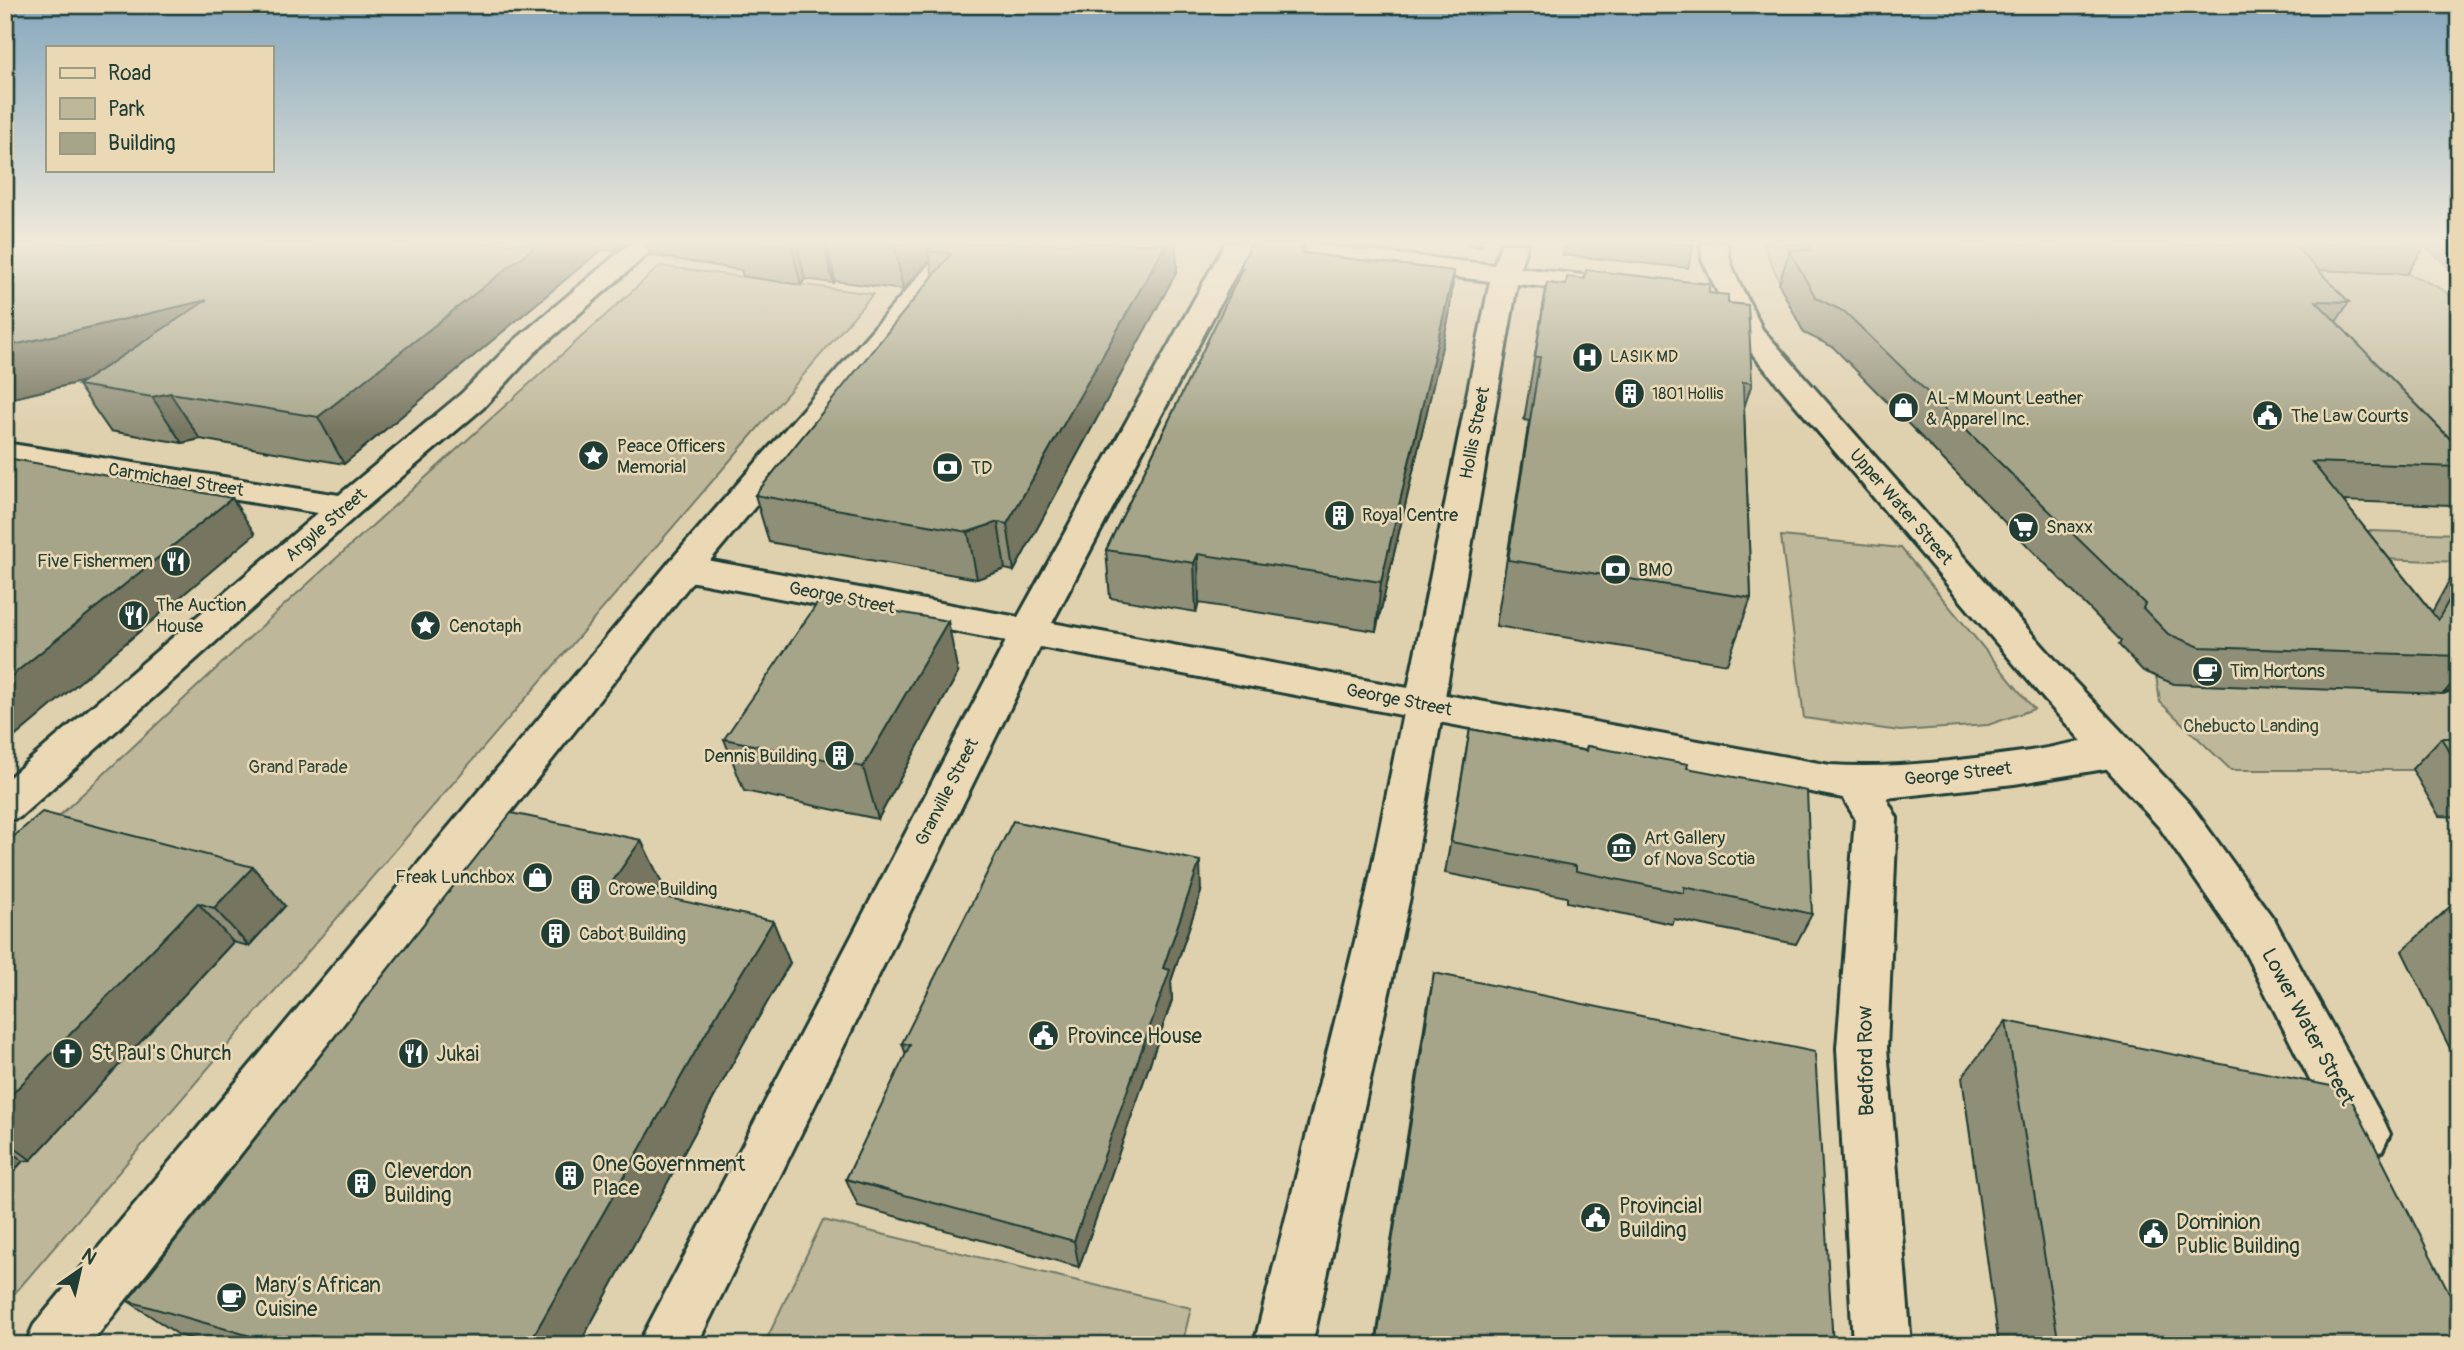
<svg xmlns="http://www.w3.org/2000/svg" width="2464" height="1350" viewBox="0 0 2464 1350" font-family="Pangolin,sans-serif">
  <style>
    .green { fill: #bfb79a; stroke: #6f7a67; stroke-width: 2 }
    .water { fill: #90937c; stroke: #63715f; stroke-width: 2 }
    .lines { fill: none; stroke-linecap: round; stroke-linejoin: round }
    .minor-casing { stroke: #1f3d34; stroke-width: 6 }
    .tertiary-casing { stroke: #1f3d34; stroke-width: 6 }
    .secondary-casing { stroke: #1f3d34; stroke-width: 6 }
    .minor { fill: #ebd9b6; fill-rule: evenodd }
    .tertiary { fill: #ebd9b6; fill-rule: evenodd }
    .secondary { fill: #ebd9b6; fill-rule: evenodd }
    .wall { fill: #8f8e77; stroke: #1f3d34; stroke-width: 2 }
    .shaded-wall { fill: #747461; stroke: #1f3d34; stroke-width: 2 }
    .building { fill: #a6a58a; stroke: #1f3d34; stroke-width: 2 }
    .labels { text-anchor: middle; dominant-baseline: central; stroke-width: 5; stroke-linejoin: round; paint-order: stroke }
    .far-poi-label { font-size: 16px; fill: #1f3d34; stroke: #ebd9b6; text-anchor: start }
    .poi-label { font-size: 18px; fill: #1f3d34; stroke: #ebd9b6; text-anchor: start }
    .street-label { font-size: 18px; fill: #1f3d34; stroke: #ebd9b6 }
    .park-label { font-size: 18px; fill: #2f493e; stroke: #ebd9b6 }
    .near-street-label { font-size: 21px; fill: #1f3d34; stroke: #ebd9b6 }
    .near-poi-label { font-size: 21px; fill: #1f3d34; stroke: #ebd9b6; text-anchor: start }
  </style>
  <rect width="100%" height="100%" fill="#dfd0ae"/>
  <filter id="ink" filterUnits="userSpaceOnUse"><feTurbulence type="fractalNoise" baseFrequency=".0143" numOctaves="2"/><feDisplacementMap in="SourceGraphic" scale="14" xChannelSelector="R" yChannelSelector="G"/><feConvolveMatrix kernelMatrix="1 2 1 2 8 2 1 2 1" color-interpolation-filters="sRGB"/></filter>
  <g filter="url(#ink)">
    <g class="green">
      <path d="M1763 244H2325L2419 278 2442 289 2459 302V502L2433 475 1781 285Z"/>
      <path d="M660 266 873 294 15 1293 5 1289V1180L23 1161 31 1159 233 942 249 946 285 906 218 889 57 818 280 609Z"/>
      <path d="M2309 529 2459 534V562L2331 557Z"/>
      <path d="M1781 536 1901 548 2034 709 1988 725 1900 731 1804 718Z"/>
      <path d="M2155 669 2459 679V770H2231L2160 702Z"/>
      <path d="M823 1220 1191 1308 1182 1345H764Z"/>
    </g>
    <path class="water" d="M2423 244H2459V277Z"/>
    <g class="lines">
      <defs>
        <g id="minor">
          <path d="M629 244H659L534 353 483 408 358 514 20 817 5 821V781L318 513 5 463V443L339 495 461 394 514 341Z"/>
          <path d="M1225 244 1251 245 1052 623 1830 765C1897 769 1964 760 2030 751 2059 747 2104 733 2131 741L2137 752 2131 763 2117 767 2014 784 1886 798 1897 818 1887 1048 1911 1345H1853L1837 1048 1855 818 1843 798 1040 647 697 1345H638L1006 641 684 580 671 576 666 568 671 560 684 556 1018 617Z"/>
        </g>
        <g id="tertiary">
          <path d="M1223 244H1310L1494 265 1501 244H1527L1520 268 1620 279 1630 281 1634 287 1630 293 1620 295 1517 284 1410 897 1312 1345H1254L1366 897 1490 281 1236 252 1227 250Z"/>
          <path d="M1701 244H1727C1729 272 1751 302 1762 329L2072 679 2190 804 2275 921 2382 1117 2390 1134 2382 1151 2364 1158 2346 1151 2243 949 2160 828 2044 699 1738 337 1702 259Z"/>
        </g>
        <path id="secondary" d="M947 244H975L697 576 90 1345H25L34 1325 671 560Z"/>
      </defs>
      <use href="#minor" class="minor-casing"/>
      <use href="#tertiary" class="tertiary-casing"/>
      <use href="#secondary" class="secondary-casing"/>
      <use href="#minor" class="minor"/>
      <use href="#tertiary" class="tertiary"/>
      <use href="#secondary" class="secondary"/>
    </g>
    <g class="wall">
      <path d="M5 244H625L617 251 602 249 344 464 200 439 182 443 110 431 78 385 85 381 5 400Z"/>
      <path d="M646 244H1176L1177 271 1014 571 1005 569 977 579 769 542 755 495 933 277 930 260 903 290 835 281 833 283 805 279 801 285 743 276 741 270 650 255Z"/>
      <path d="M1251 244H1305L1304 253 1454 271 1449 316 1376 631 1199 603 1196 612 1110 598 1106 550 1240 274V267Z"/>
      <path d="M1465 244H1484L1483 246Z"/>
      <path d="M1565 244H1694L1688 268 1563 255Z"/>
      <path d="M1786 244H2426L2407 274 2318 270 2349 302 2336 322 2459 448V494L2450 505 2343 501 2432 612 2459 563V688L2443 694 2174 684 2143 671 2119 645 2121 641 1833 347 1804 333 1779 284 1789 252Z"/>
      <path d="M1586 270 1709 293 1728 303 1752 383 1744 408 1751 598 1727 664 1496 626 1529 421 1524 420 1547 283 1566 285 1584 279Z"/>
      <path d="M958 673 878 819 744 791 724 739Z"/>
      <path d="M1470 729 1586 751 1587 746 1687 768 1812 914 1796 944 1674 919 1672 924 1567 902V897L1445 873Z"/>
      <path d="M2441 738H2459V817L2439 816 2412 769Z"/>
      <path d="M5 844 285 906 249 946 233 942 31 1160 23 1161 5 1180V861L7 859 5 857Z"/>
      <path d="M662 883 654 895 790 963 742 1046 579 1345H214L179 1335 128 1301Z"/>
      <path d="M1201 892 1171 981 1172 1000 1079 1267 858 1206 846 1179 906 1055 902 1043Z"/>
      <path d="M2456 901H2459V1067L2402 951Z"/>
      <path d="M1434 973 1833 1345H1375L1426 1015Z"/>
      <path d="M2006 1021 2459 1345H1999L1962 1077Z"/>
    </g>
    <g class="shaded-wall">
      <path d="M538 244H601L602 249 344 464 318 417Z"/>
      <path d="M615 244H625L617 251Z"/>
      <path d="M791 244H797L805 279 801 285Z"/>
      <path d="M824 244H827L835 281 833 283Z"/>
      <path d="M897 244H943L928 251 930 260 903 290 895 247Z"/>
      <path d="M1166 244H1176L1177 271 1014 571 1007 524Z"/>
      <path d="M1302 244H1305L1304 262 1301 253Z"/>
      <path d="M1454 271 1449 316 1376 631 1381 582Z"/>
      <path d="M207 300 234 345 5 400V347Z"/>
      <path d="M170 393 200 439 182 443 152 397Z"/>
      <path d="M232 498 255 534 5 745V681Z"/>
      <path d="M998 522 1005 569 977 579 968 532Z"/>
      <path d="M1198 554 1199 603 1196 612 1194 563Z"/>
      <path d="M948 621 958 673 878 819 863 767Z"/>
      <path d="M2459 676V688L2443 694Z"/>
      <path d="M641 840 662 883 633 928 610 885Z"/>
      <path d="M1200 861 1201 892 1171 981 1172 1000 1079 1267 1074 1241 1163 968Z"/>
      <path d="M253 867 285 906 249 946 214 908Z"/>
      <path d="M198 903 233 942 31 1160 5 1141V1101Z"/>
      <path d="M773 921 790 963 742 1046 579 1345H528L722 1005Z"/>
      <path d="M5 1147 23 1161 5 1180Z"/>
      <path d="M312 1336 323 1345H306Z"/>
    </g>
    <g class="building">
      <path d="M5 244H538L318 417 170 393 152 397 78 385 207 300 5 347Z"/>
      <path d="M876 244H897L895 247Z"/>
      <path d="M935 244H1166L1007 524 998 522 968 532 755 495 951 254 928 251Z"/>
      <path d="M1251 244H1302L1301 253 1454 271 1381 582 1198 554 1194 563 1106 550 1243 268 1240 267Z"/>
      <path d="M1809 244H2293L2349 302 2316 301 2459 448V467L2312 462 2438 620 2459 582V656L2200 647 2168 634 2143 608 2145 604 1845 312 1816 298 1789 250H1811Z"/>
      <path d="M1586 270 1709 284V293L1728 295V303L1748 305 1752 383 1743 382 1751 598 1508 560 1540 357H1535L1547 283 1566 285 1567 277 1585 279Z"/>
      <path d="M7 458 232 498 5 681V459Z"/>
      <path d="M821 598 948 621 863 767 724 739Z"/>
      <path d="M1470 729 1586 751 1587 746 1688 764 1687 768 1807 791 1812 914 1684 887V893L1576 871V866L1451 842Z"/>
      <path d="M2441 738H2459V766Z"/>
      <path d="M42 812 253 867 214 908 198 903 5 1101V861L13 854 5 852V844Z"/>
      <path d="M511 813 641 840 610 885 773 921 722 1005 528 1345H342L312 1336 306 1345H282L128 1301Z"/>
      <path d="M1013 821 1200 861 1163 968 1170 970 1074 1241 846 1179 910 1045 902 1043Z"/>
      <path d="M1434 973 1815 1052 1833 1345H1397L1377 1339Z"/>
      <path d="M2006 1021 2346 1089 2459 1312V1345H2059Z"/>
    </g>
  </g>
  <linearGradient id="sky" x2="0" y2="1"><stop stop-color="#85a7bd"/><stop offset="0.56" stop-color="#f1eadb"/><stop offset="1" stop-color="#f1eadb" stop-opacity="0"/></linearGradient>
  <rect width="2464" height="433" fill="url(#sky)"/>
  <defs>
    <symbol id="hospital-disc" viewBox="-11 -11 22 22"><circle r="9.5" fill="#1f3d34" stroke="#ebd9b6"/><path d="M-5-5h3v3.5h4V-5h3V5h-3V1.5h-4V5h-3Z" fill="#fff"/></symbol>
    <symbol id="building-disc" viewBox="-11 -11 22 22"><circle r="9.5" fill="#1f3d34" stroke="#ebd9b6"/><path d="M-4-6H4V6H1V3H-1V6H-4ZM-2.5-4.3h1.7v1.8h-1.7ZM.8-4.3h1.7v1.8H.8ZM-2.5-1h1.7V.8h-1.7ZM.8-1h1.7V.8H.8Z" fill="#fff"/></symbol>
    <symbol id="shop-disc" viewBox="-11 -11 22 22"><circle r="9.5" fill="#1f3d34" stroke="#ebd9b6"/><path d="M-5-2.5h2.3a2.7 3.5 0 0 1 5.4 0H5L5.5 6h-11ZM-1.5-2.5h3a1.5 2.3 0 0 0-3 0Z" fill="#fff"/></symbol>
    <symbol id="civic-disc" viewBox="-11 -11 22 22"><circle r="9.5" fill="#1f3d34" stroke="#ebd9b6"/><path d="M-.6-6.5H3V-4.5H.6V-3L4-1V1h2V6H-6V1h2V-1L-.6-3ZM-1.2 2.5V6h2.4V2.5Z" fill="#fff"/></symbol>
    <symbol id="sight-disc" viewBox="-11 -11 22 22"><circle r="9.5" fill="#1f3d34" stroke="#ebd9b6"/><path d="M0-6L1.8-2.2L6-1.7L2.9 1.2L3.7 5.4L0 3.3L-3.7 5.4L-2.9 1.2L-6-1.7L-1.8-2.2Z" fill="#fff"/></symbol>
    <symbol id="bank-disc" viewBox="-11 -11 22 22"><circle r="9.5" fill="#1f3d34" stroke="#ebd9b6"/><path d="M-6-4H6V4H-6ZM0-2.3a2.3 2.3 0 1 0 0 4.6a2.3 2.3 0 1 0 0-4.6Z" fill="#fff"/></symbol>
    <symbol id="supermarket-disc" viewBox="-11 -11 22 22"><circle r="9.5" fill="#1f3d34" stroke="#ebd9b6"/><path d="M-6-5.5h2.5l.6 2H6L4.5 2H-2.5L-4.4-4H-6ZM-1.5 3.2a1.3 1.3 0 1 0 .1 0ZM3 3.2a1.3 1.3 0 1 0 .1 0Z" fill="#fff"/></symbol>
    <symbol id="restaurant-disc" viewBox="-11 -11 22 22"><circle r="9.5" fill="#1f3d34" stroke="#ebd9b6"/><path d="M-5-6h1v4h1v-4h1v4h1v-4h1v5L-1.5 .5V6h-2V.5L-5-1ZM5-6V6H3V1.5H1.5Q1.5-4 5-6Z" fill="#fff"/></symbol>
    <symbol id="cafe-disc" viewBox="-11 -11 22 22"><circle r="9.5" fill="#1f3d34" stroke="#ebd9b6"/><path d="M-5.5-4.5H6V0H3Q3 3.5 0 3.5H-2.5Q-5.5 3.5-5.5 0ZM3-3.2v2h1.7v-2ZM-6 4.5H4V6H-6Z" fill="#fff"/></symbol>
    <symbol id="museum-disc" viewBox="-11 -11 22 22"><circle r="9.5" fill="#1f3d34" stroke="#ebd9b6"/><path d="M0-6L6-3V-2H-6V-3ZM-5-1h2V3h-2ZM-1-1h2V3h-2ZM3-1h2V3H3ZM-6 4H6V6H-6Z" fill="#fff"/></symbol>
    <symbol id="church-disc" viewBox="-11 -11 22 22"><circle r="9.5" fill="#1f3d34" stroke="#ebd9b6"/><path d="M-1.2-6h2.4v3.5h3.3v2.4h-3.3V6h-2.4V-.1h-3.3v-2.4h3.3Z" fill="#fff"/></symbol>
  </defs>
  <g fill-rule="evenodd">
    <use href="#hospital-disc" x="1570" y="340" width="35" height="35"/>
    <use href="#building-disc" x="1612" y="376" width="35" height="35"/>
    <use href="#shop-disc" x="1886" y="390" width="35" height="35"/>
    <use href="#civic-disc" x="2250" y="398" width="35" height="35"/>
    <use href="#sight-disc" x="576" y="438" width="35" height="35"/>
    <use href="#bank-disc" x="930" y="450" width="35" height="35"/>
    <use href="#building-disc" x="1322" y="498" width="35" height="35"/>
    <use href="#supermarket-disc" x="2006" y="510" width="35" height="35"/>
    <use href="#restaurant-disc" x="158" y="544" width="35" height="35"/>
    <use href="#bank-disc" x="1598" y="552" width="35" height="35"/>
    <use href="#restaurant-disc" x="116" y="598" width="35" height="35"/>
    <use href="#sight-disc" x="408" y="608" width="35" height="35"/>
    <use href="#cafe-disc" x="2190" y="654" width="35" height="35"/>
    <use href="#building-disc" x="822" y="738" width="35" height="35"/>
    <use href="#museum-disc" x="1604" y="830" width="35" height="35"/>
    <use href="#shop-disc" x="520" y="860" width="35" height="35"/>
    <use href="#building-disc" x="568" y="872" width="35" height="35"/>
    <use href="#building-disc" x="538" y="916" width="35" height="35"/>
    <use href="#civic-disc" x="1026" y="1018" width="35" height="35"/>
    <use href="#church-disc" x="50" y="1036" width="35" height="35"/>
    <use href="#restaurant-disc" x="396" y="1036" width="35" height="35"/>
    <use href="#building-disc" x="552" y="1158" width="35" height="35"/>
    <use href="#building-disc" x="344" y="1166" width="35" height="35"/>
    <use href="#civic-disc" x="1578" y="1200" width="35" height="35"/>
    <use href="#civic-disc" x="2136" y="1216" width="35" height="35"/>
    <use href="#cafe-disc" x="214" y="1280" width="35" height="35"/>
  </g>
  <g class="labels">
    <g class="far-poi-label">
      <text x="1610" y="357">LASIK MD</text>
      <text x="1652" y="394">1801 Hollis</text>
    </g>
    <g class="poi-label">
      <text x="1926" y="398">AL-M Mount Leather<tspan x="1926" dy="21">&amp; Apparel Inc.</tspan></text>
      <text x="2291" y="416">The Law Courts</text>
      <text x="617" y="446">Peace Officers<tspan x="617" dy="21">Memorial</tspan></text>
      <text x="971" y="468">TD</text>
      <text x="1362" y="515">Royal Centre</text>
      <text x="2046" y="527">Snaxx</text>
      <text x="153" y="561" text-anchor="end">Five Fishermen</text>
      <text x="1638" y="570">BMO</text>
      <text x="156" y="605">The Auction<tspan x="156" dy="21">House</tspan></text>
      <text x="449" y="626">Cenotaph</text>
      <text x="2230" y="671">Tim Hortons</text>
      <text x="817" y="756" text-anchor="end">Dennis Building</text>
      <text x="1644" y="838">Art Gallery<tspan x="1644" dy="21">of Nova Scotia</tspan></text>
      <text x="515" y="877" text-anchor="end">Freak Lunchbox</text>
      <text x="608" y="889">Crowe Building</text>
      <text x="579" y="934">Cabot Building</text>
    </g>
    <g class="street-label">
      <text transform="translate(1475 433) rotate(-79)">Hollis Street</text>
      <text transform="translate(176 480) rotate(9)">Carmichael Street</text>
      <text transform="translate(1901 507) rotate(49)">Upper Water Street</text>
      <text transform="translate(326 525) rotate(-41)">Argyle Street</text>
      <text transform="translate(842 598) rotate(11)">George Street</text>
      <text transform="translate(1399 700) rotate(11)">George Street</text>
      <text transform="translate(1958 774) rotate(-6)">George Street</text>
      <text transform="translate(947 792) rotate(-63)">Granville Street</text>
    </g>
    <g class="park-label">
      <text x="2251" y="726">Chebucto Landing</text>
      <text x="298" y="767">Grand Parade</text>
    </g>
    <g class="near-street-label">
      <text transform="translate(2308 1027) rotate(62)">Lower Water Street</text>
      <text transform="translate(1866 1061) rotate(-91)">Bedford Row</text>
    </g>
    <g class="near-poi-label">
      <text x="1067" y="1036">Province House</text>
      <text x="91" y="1053">St Paul's Church</text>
      <text x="436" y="1054">Jukai</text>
      <text x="592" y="1164">One Government<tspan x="592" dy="24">Place</tspan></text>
      <text x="384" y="1171">Cleverdon<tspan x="384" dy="24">Building</tspan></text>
      <text x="1619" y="1206">Provincial<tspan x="1619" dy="24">Building</tspan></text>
      <text x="2176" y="1222">Dominion<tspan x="2176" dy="24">Public Building</tspan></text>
      <text x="255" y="1285">Mary‘s African<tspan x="255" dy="24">Cuisine</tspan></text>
    </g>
  </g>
  <rect width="2464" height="1350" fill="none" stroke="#ebd9b6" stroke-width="28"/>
  <rect x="14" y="14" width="2436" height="1322" fill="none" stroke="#1f3d34" stroke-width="2.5" filter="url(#ink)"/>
  <rect x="46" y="46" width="228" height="126" fill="#ebd9b6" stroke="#999b82" stroke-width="2"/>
  <rect x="60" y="68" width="35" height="10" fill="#ebd9b6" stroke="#999b82" stroke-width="2"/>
  <text x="108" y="80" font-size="21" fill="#1f3d34">Road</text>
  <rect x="60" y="98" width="35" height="21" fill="#bfb79a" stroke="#999b82" stroke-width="2"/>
  <text x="108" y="116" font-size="21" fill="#1f3d34">Park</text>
  <rect x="60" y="133" width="35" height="21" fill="#a6a58a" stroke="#999b82" stroke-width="2"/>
  <text x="108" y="150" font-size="21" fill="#1f3d34">Building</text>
  <g transform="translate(80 1270) rotate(34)" stroke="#ebd9b6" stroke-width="5" paint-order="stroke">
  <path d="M0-5L12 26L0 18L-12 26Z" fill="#1f3d34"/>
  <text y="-10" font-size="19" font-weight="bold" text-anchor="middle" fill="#1f3d34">N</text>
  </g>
</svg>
